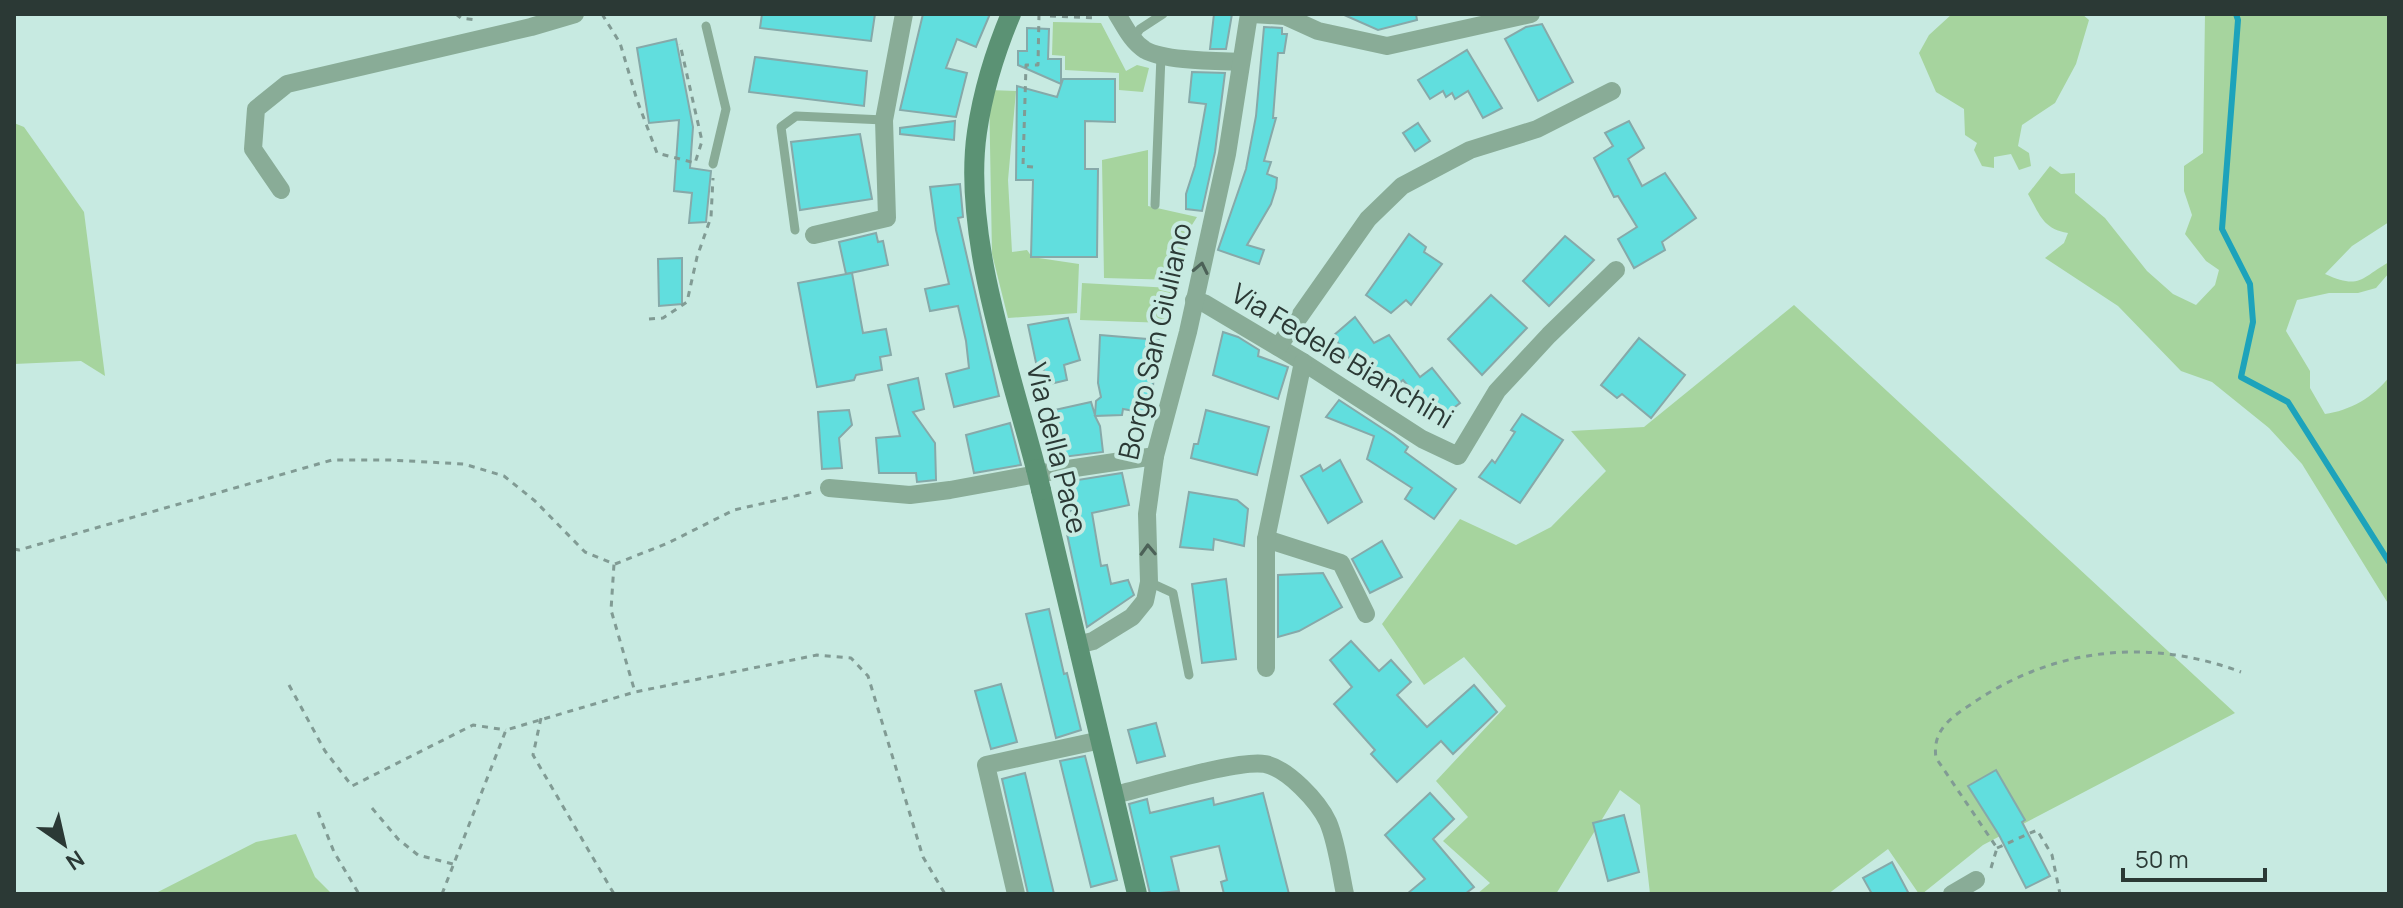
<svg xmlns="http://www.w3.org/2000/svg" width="2403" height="908" viewBox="0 0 2403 908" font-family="Manrope,sans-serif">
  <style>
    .green { fill: #a6d49e }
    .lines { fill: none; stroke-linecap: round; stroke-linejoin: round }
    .stream { stroke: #1da3bb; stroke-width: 6 }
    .building { fill: #61dede; stroke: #86a9a9; stroke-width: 2 }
    .path { stroke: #819b94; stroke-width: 3; stroke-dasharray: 6 6; stroke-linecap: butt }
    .service { stroke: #89ac97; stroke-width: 9 }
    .minor { stroke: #89ac97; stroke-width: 18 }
    .secondary { stroke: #5b9274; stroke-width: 20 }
    .secondary-bridge { stroke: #5b9274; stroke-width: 20 }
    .oneway { stroke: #4c6157 }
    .labels { text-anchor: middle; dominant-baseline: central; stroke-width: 8; stroke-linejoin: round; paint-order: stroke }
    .street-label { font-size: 28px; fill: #2b3935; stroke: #c7eae1 }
  </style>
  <rect width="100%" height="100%" fill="#c7eae1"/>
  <g class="green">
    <path d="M1952 14H2082L2089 20 2076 64 2055 103 2022 125 2018 146 2029 153 2031 166 2019 170 2011 154 1994 157V168L1982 166 1974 150 1977 143 1965 135 1964 109 1936 92 1919 53 1929 35Z"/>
    <path d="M2205 14H2389V222L2352 246 2325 274C2360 290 2361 278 2389 262V273L2376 288 2358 293H2329L2297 300 2286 331 2310 371V388L2325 414C2349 411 2374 397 2389 377V605L2302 464 2269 428 2212 382 2181 371 2118 306 2045 258 2064 243 2068 233C2043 229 2040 215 2028 194L2050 166 2061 174 2075 173V193L2105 218 2147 271 2173 294 2196 305 2215 285 2219 270 2206 261 2185 234 2192 215 2184 191V166L2203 153Z"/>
    <path d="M1053 22 1101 23 1126 71 1137 65 1149 68 1143 92 1119 90V73L1065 70V56L1052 55Z"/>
    <path d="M989 90 1016 91 1008 180 1012 252 1027 250 1032 257 1079 264 1077 313 1008 318 992 254Z"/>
    <path d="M14 123 24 127 84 212 105 376 81 361 14 364Z"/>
    <path d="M1148 150V206L1197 217 1190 228 1178 280 1104 278 1102 160Z"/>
    <path d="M1082 283 1171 288 1167 323 1080 320Z"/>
    <path d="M1794 305 2235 713 1983 845 1922 894H1919L1888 849 1828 894H1650L1640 805 1620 790 1556 894H1477L1490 883 1443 841 1468 817 1436 781 1506 706 1464 657 1424 685 1382 624 1460 519 1516 545 1551 527 1606 471 1571 431 1644 427Z"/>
    <path d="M296 834 315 877 332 894H154L256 842Z"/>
  </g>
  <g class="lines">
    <path class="stream" d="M2236 14 2238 20 2222 229 2250 284 2253 322 2241 377 2288 402 2389 562"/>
  </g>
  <g class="building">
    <path d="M762 14H875L871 41 760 28Z"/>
    <path d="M923 14H990L976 47 957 39 946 68 967 73 956 117 900 110Z"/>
    <path d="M1214 14H1232L1226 49H1210Z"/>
    <path d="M1342 14H1416L1417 20 1378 30Z"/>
    <path d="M1542 24 1573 82 1538 101 1505 39 1526 27Z"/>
    <path d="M1264 27 1282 28V34H1287L1284 53H1278L1273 118H1276L1264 161 1271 162 1267 174 1277 178 1276 188 1271 204 1247 245 1264 250 1259 264 1218 250 1246 169 1256 116Z"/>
    <path d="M1027 28 1049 29 1048 59H1061V84L1018 65V51H1027Z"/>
    <path d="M676 39 693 127 690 168 711 171 706 222 689 223 692 193 674 191 679 120 649 123 637 48Z"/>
    <path d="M1467 50 1502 108 1483 118 1468 91 1455 99 1452 93 1446 97 1443 91 1430 99 1418 80Z"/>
    <path d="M755 57 867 71 864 106 749 92Z"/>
    <path d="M1192 72 1225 73 1215 152 1202 211 1186 209V194L1195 166 1206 104 1189 102Z"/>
    <path d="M1063 79H1115V122L1085 121V169H1098L1097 257H1031L1033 180H1016L1017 86 1057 97Z"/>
    <path d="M955 121 954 140 900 134V128Z"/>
    <path d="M1629 121 1644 148 1628 159 1642 186 1665 173 1696 218 1662 242 1665 250 1634 268 1618 239 1637 227 1618 196 1614 197 1594 158 1613 146 1605 133Z"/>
    <path d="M1418 123 1430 141 1415 151 1403 133Z"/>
    <path d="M860 134 872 199 800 210 791 142Z"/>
    <path d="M960 184 963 217 958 218 999 396 954 407 946 374 969 368 966 341 958 306 930 311 925 289 949 284 936 230 930 187Z"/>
    <path d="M876 233 878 242 883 241 888 265 846 274 839 242Z"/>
    <path d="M1409 234 1426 247 1424 252 1442 264 1411 305 1406 300 1391 313 1366 295Z"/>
    <path d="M1565 236 1594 260 1549 306 1523 281Z"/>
    <path d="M682 258V304L659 306 658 259Z"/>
    <path d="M852 273 863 333 886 329 891 355 880 357 882 370 856 375 854 380 817 387 798 283Z"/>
    <path d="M1491 295 1527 328 1482 375 1448 339Z"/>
    <path d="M1355 317 1374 343 1389 335 1420 377 1432 368 1460 403 1446 414 1440 407 1432 414 1403 380 1392 389 1365 354 1353 363 1333 336Z"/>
    <path d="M1068 318 1080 360 1064 365 1067 380 1046 385 1044 370 1038 372 1028 325Z"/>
    <path d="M1223 332 1238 337 1259 350 1258 356 1288 367 1278 399 1213 375Z"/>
    <path d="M1100 335 1159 340V344L1164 345 1163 360 1155 359 1151 414 1123 409 1122 415 1095 416 1100 426 1103 452 1055 458 1050 411 1091 402 1095 415 1096 401 1101 397 1098 383Z"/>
    <path d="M1639 338 1685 375 1651 418 1622 394 1617 398 1601 385Z"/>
    <path d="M918 378 924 409 913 412 935 443 936 480 917 482 916 473H879L876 438 900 436 888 385Z"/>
    <path d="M1339 400 1394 436 1408 447 1405 452 1456 489 1434 519 1405 499 1412 488 1367 459 1374 436 1326 417Z"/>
    <path d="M849 410 852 425 839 438 842 468 822 469 818 412Z"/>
    <path d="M1206 410 1269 427 1257 475 1191 458 1194 444H1198Z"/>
    <path d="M1522 414 1563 440 1520 503 1479 477 1492 460 1495 463 1515 432 1511 430Z"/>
    <path d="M1010 423 1021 465 974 473 966 435Z"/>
    <path d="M1340 460 1362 502 1328 523 1301 476 1320 465 1323 471Z"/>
    <path d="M1122 473 1129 505 1092 513 1101 566 1107 565 1111 584 1128 580 1134 595 1087 627 1067 534 1075 532 1065 482Z"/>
    <path d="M1189 492 1237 500 1248 509 1244 546 1214 539 1213 550 1180 547Z"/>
    <path d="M1382 541 1402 577 1370 593 1352 559Z"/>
    <path d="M1323 573 1342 607 1299 631 1278 637V575Z"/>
    <path d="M1226 579 1236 659 1202 663 1192 584Z"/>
    <path d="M1049 609 1064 674 1067 673 1081 730 1056 738 1026 614Z"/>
    <path d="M1351 641 1379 671 1391 660 1411 682 1397 695 1427 727 1474 685 1497 712 1453 754 1441 741 1397 782 1371 754 1375 750 1334 704 1352 687 1330 660Z"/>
    <path d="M1001 684 1017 742 991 749 975 691Z"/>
    <path d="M1156 723 1165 756 1137 763 1128 730Z"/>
    <path d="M1085 756 1117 880 1091 887 1060 761Z"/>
    <path d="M1996 770 2025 820 2022 822 2050 876 2026 888 1999 835 1968 786Z"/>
    <path d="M1025 773 1048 869 1054 894H1028L1002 779Z"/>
    <path d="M1263 793 1289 894H1224L1221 882 1227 880 1219 846 1171 857 1179 891 1150 894 1129 804 1147 799 1150 813 1213 798 1214 805Z"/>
    <path d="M1430 793 1454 819 1433 839 1474 887 1465 894H1407L1425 879 1385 835Z"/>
    <path d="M1624 815 1639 872 1608 881 1593 823Z"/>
    <path d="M1892 862 1909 894H1872L1863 878Z"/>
  </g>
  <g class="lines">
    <g class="path">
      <path d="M456 14 461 18 476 20"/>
      <path d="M602 14 620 43 637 100 657 153 695 163 702 141 680 44"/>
      <path d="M1050 16 1096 18"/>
      <path d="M1033 167 1023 166 1026 65H1038L1039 14"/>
      <path d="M649 319 663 318 687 302 697 257 711 217 713 178"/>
      <path d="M14 549 19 550 332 460H390L464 464 504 476 535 501 585 552 614 564 611 610 635 692"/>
      <path d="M615 564 668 543 734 510 813 492"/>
      <path d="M289 685 325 751 352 786 473 725 506 730"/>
      <path d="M541 718 533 755 614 894"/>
      <path d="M372 808 398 839 418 855 453 864"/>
      <path d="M318 812 334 852 359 894"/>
      <path d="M1997 848 2037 830 2052 855 2060 894"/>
      <path d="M1991 868 1997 848 1936 758C1932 731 1950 718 1970 705 2052 648 2147 637 2241 672"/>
      <path d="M442 894 506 730 635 692 817 655 851 658 868 676 923 857 945 894"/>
    </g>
    <g class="service">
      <path d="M706 26 726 109 713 164"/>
      <path d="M1133 39 1140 29 1163 14"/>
      <path d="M1155 205 1161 56"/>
      <path d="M795 230 781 127 796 116 884 120"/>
      <path d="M1149 582 1173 593 1189 675"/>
    </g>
    <g class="minor">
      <path d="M1117 14C1125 27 1132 42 1145 50 1164 61 1217 61 1241 62"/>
      <path d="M1252 14 1285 16 1318 31 1387 46 1531 14"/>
      <path d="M281 190 253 149 256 109 287 84 531 27 575 14"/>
      <path d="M814 235 887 218 884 120 904 14"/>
      <path d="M1194 300 1204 303 1303 362 1422 439 1458 456 1497 391 1549 335 1616 270"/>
      <path d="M1278 347 1368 219 1402 186 1470 150 1537 129 1612 91"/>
      <path d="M829 488 910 495 950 490 1048 472 1155 456"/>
      <path d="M1266 539 1341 563 1366 614"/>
      <path d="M1077 645 1093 641 1132 617 1145 601 1149 582 1147 514 1155 456 1188 332 1227 154 1249 14"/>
      <path d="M1266 668V539L1303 362"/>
      <path d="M1114 795C1146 788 1238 759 1265 764 1288 769 1318 801 1328 822 1337 843 1340 871 1345 894"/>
      <path d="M1016 894 986 765 1101 740"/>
      <path d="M1952 894 1976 880"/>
    </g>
    <g class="secondary">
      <path d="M1011 14C995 52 983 91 977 132 962 234 1010 369 1036 469"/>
      <path d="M1041 490 1137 894"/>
    </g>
    <path class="secondary-bridge" d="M1036 469 1041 490"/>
  </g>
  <defs><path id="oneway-chevron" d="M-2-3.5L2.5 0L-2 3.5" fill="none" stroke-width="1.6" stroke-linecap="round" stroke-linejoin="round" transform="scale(2)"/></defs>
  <g class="oneway">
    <use href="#oneway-chevron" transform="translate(1201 268) rotate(-78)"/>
    <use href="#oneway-chevron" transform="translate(1148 550) rotate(-92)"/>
  </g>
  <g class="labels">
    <g class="street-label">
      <text transform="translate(1154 341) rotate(-77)">Borgo San Giuliano</text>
      <text transform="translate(1343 355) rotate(31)">Via Fedele Bianchini</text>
      <text transform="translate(1058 448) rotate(76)">Via della Pace</text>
    </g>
  </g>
  <rect width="2403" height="908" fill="none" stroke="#2b3935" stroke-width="32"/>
  <g transform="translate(64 844) rotate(146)" stroke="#c7eae1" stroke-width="6" paint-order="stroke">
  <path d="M0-6L14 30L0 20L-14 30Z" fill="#2b3935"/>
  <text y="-12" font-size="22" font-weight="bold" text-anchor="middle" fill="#2b3935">N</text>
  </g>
  <path d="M2123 868v12h142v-12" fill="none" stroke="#2b3935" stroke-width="4"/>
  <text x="2135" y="868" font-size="24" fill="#2b3935" stroke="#c7eae1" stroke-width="6" paint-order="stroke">50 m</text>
</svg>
